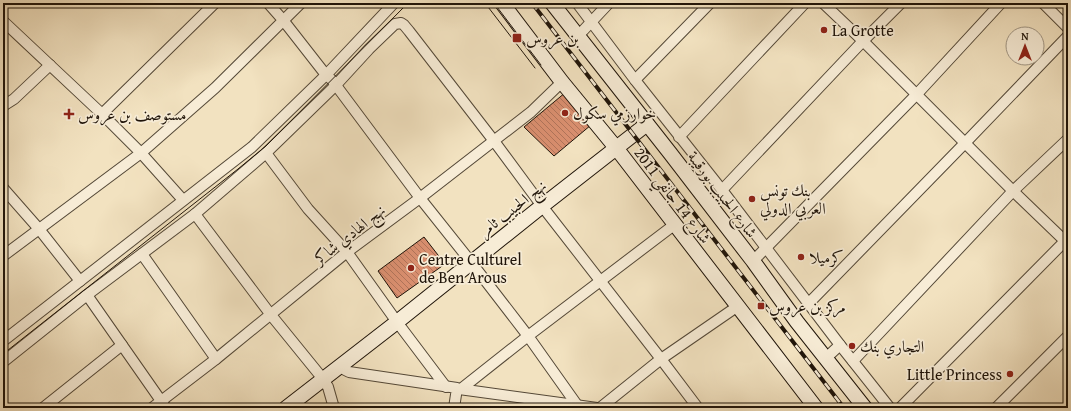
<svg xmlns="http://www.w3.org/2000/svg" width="1071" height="411" viewBox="0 0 1071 411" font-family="'Gentium Book Plus',Amiri,serif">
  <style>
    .building { fill: url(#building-back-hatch); stroke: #1f1409 }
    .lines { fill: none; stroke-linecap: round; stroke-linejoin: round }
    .street-casing { stroke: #544837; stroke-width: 12 }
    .secondary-casing { stroke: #1f1409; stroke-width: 16 }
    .street { stroke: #f7ecd6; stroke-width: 10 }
    .secondary { stroke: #f7ecd6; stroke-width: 14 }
    .tram { stroke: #1f1409; stroke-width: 1 }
    .rail-casing { stroke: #1f1409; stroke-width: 4 }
    .rail { stroke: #f7ecd6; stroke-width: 2.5; stroke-dasharray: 8; stroke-linecap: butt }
    .poi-dot { fill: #8f2418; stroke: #f7ecd6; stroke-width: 1.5 }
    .labels { text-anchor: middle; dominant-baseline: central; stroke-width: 3.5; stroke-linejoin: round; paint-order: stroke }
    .poi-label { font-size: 16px; fill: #1f1409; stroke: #f7ecd6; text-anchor: start }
    .street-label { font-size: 16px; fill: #1f1409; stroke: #f7ecd6 }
  </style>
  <defs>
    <pattern id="building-back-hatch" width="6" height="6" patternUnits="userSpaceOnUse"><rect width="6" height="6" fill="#d88e6e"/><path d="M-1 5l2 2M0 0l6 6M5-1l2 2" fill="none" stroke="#af7359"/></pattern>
  </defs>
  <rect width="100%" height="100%" fill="#f2e2c0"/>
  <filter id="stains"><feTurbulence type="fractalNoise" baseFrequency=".005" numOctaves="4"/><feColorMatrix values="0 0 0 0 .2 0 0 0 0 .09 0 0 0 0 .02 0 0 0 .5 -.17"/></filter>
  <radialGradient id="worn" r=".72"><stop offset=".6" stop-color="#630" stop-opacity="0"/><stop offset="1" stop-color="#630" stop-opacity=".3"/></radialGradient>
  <g class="building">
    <path d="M566 92 591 125 554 156 524 127Z"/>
    <path d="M424 237 445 264 397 298 378 271Z"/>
  </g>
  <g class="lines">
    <defs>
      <g id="street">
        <path d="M268 3 283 20 326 75 332 80 420 198 471 262 528 336 461 389"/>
        <path d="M577 3 635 80 722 190 840 345 890 408"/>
        <path d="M823 3 863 41 1013 191 1068 244"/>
        <path d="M1043 3 1068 28"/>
        <path d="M3 21 102 114 141 153 183 200"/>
        <path d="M578 36 609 3"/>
        <path d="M635 80 710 3"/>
        <path d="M3 106 14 99 50 65"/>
        <path d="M102 114 215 3"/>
        <path d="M679 137 805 3"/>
        <path d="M266 153 308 209 347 252 397 322 446 387"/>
        <path d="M3 188 39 229 80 281"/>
        <path d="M722 190 863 41 901 3"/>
        <path d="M195 214 271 315 323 379 328 387 334 408"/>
        <path d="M142 254 216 359"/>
        <path d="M3 256 141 153 215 88 301 3"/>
        <path d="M753 261 917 94 1001 3"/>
        <path d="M87 295 166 408"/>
        <path d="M809 303 965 143 1068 36"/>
        <path d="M3 341 252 147 326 75 394 3"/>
        <path d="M826 358 840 345"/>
        <path d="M853 361 1013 191 1068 139"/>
        <path d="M3 362 87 295 195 214 266 153 335 86 369 49 395 24 401 23 404 25 409 31 494 141 542 206 661 359 698 408"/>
        <path d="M341 366 345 370 349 372 457 388 454 408"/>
        <path d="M459 389 597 408"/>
        <path d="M577 405 528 336 674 225"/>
        <path d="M43 408 122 345"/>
        <path d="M152 408 216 359 347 252 420 198 531 112 562 82"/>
        <path d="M600 408 661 359 738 306"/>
        <path d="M900 408 1068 238"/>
        <path d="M996 408 1068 336"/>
      </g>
      <g id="secondary">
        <path d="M502 3 562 82 617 149 816 408"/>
        <path d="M552 3 670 153 753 261 797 322 865 408"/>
        <path d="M286 408 397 322 542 206 647 124"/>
      </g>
    </defs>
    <use href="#street" class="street-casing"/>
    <use href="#secondary" class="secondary-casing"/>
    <use href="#street" class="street"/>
    <use href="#secondary" class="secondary"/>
    <g class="tram">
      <path d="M485 3 535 68"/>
      <path d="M494 3 541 65"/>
      <path d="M3 354 238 169 266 146 408 3"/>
    </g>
    <defs>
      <path id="rail" d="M532 3 844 408"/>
    </defs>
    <use href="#rail" class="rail-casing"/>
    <use href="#rail" class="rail"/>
  </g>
  <g class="poi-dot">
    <circle cx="824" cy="30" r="4"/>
    <rect x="512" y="33" width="10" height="10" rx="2"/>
    <circle cx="565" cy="113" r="4"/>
    <path d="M67 108h4v4h4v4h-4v4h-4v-4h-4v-4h4z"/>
    <circle cx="752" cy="199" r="4"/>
    <circle cx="801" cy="257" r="4"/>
    <circle cx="411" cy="268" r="4"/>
    <rect x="757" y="302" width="8" height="8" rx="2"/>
    <circle cx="852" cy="346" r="4"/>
    <circle cx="1010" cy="374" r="4"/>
  </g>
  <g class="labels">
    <g class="poi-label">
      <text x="832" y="30">La Grotte</text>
      <text x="526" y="38">بن عروس</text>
      <text x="573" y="113">خوارزمي سكول</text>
      <text x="78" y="114">مستوصف بن عروس</text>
      <text x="760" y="190">بنك تونس<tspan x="760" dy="18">العربي الدولي</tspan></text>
      <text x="809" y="257">كرميلا</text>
      <text x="419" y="259">Centre Culturel<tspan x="419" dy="18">de Ben Arous</tspan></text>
      <text x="769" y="306">مركز بن عروس</text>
      <text x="860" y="346">التجاري بنك</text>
      <text x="1002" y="374" text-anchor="end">Little Princess</text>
    </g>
    <g class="street-label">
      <text transform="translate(723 194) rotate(53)">شارع الحبيب بورقيبة</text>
      <text transform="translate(673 195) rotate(53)">شارع 14 جانفي 2011</text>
      <text transform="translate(512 208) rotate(-38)">نهج الحبيب ثامر</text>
      <text transform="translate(349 234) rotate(-38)">نهج الهادي شاكر</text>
    </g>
  </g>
  <rect width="1071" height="411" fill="none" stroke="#f2e2c0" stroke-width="16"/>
  <rect x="4" y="4" width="1063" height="403" fill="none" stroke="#1f1409" stroke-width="2"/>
  <rect x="8" y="8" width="1055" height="395" fill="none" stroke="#1f1409"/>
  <g transform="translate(1025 46)"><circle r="19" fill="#f7ecd6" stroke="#a19684"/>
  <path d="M0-3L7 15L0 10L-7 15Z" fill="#8f2418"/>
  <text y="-6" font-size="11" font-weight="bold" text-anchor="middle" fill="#1f1409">N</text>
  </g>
  <rect width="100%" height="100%" filter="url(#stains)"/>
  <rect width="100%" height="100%" fill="url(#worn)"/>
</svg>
